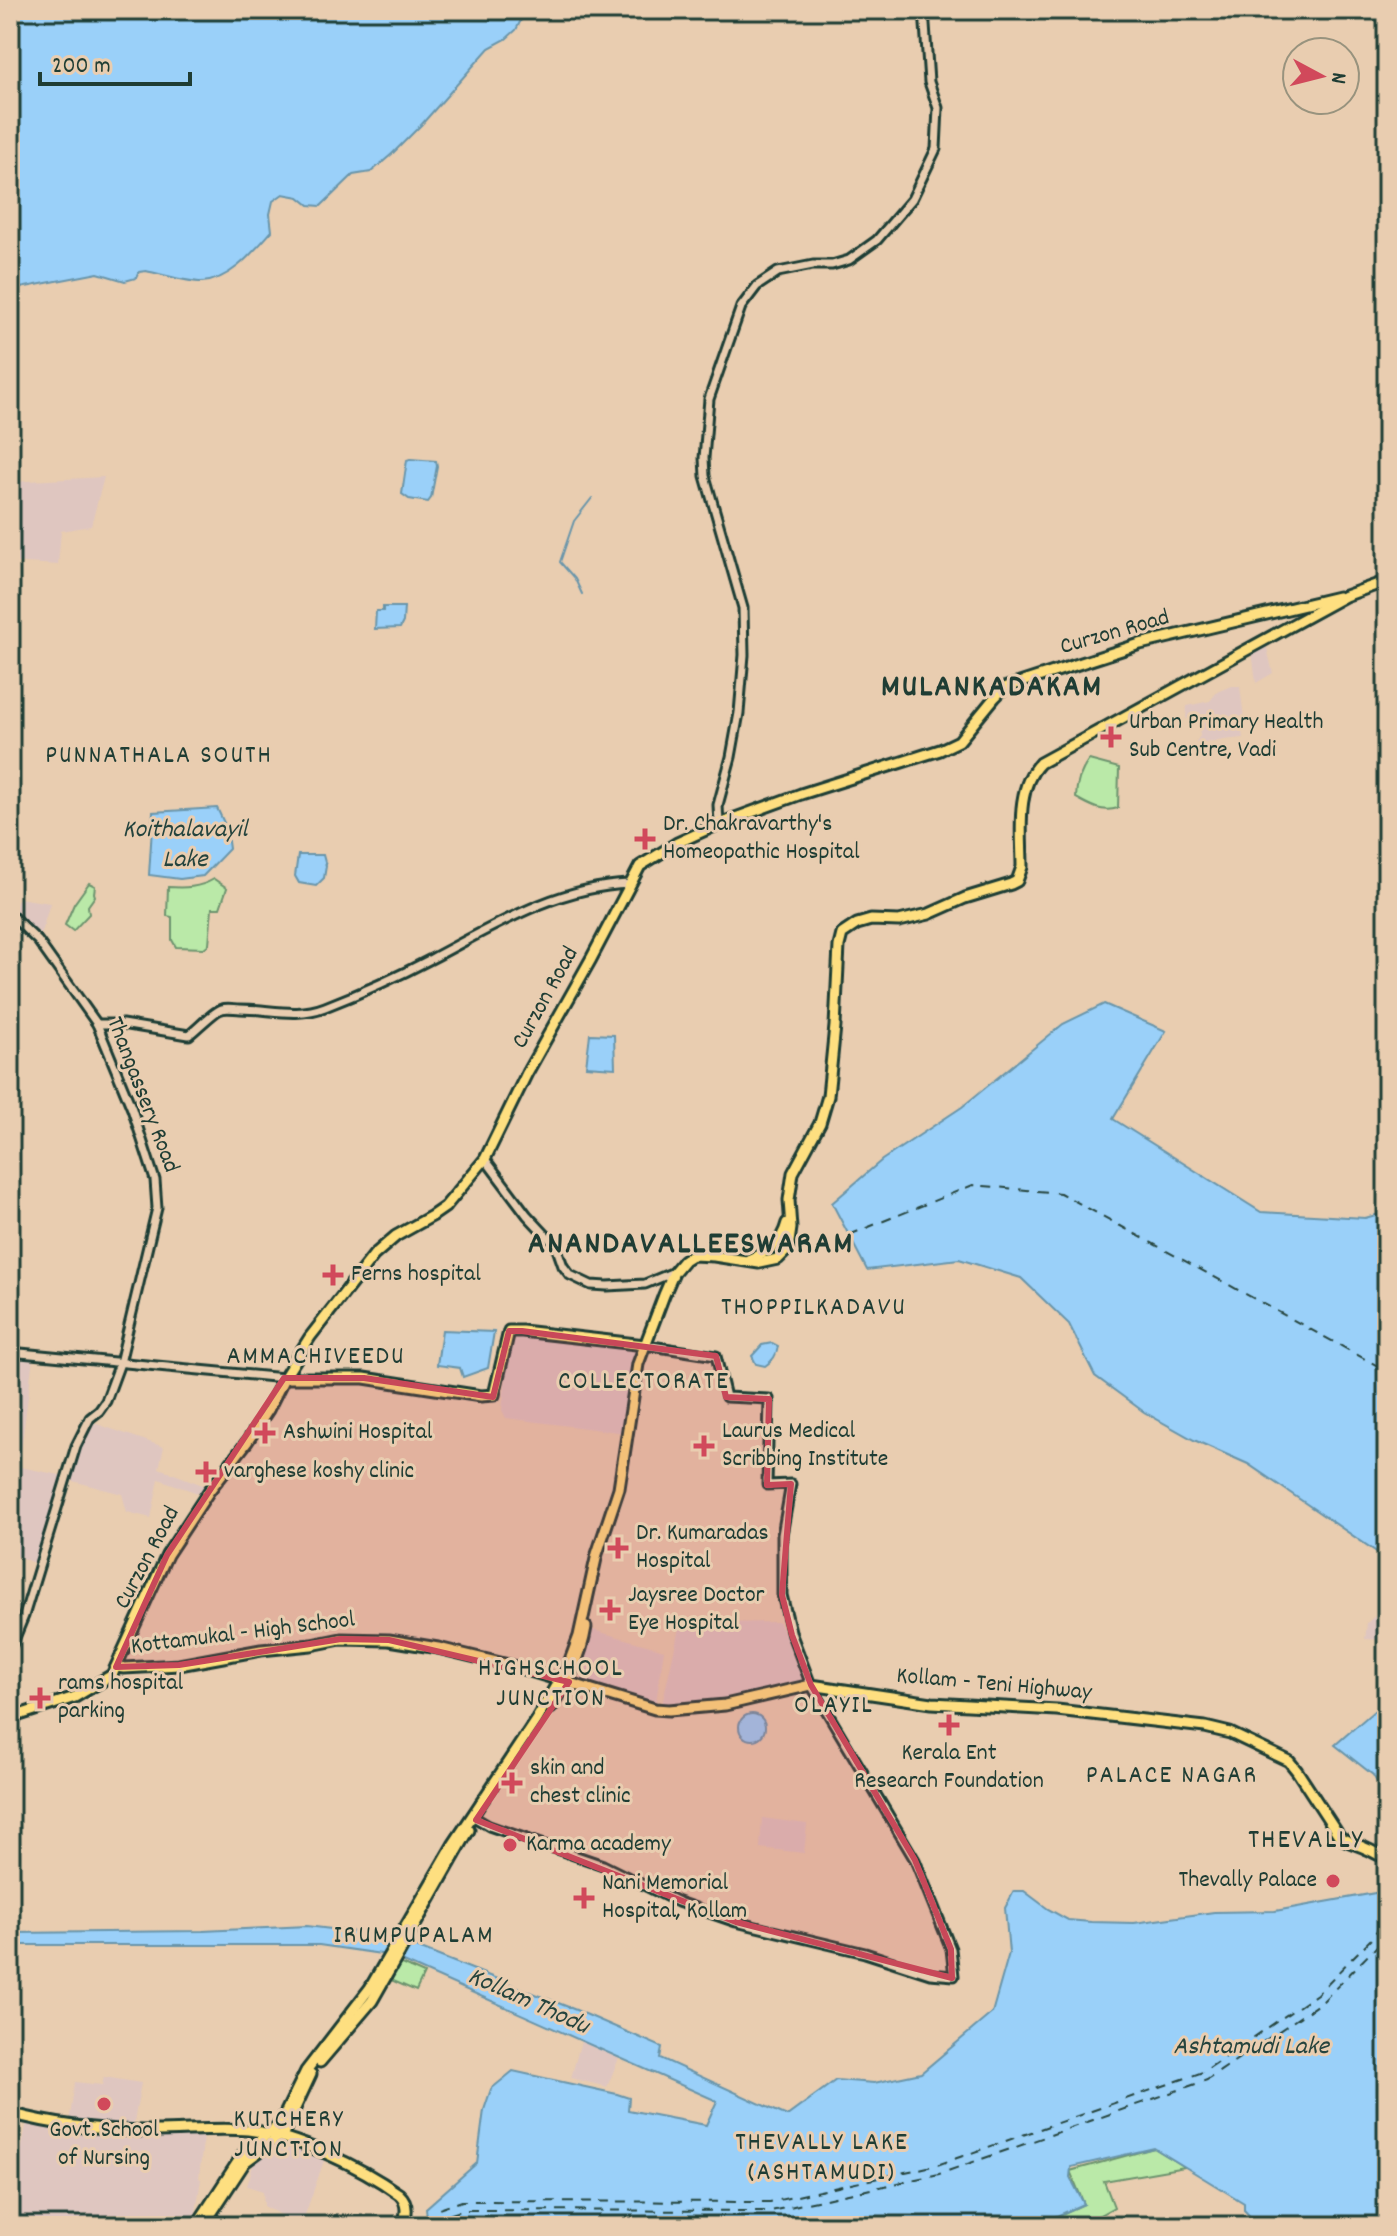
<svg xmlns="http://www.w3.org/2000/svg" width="1397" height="2236" viewBox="0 0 1397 2236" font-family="Dekko,sans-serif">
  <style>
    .built { fill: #dfc6c0 }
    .green { fill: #bae9a8; stroke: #6c936e; stroke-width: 2 }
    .water { fill: #9ad0f9; stroke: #6995aa; stroke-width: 2 }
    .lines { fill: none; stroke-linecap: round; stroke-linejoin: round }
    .stream { stroke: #6995aa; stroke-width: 2 }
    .ferry { stroke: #25443e; stroke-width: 2; stroke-dasharray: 10 8; stroke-linecap: butt }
    .minor-casing { stroke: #1f3d34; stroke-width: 13 }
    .major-casing { stroke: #1f3d34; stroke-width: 15 }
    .minor { stroke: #e9cdb0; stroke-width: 7 }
    .major { stroke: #fedf80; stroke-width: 9 }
    .marked { fill: #c84859; fill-opacity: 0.2; stroke: #c84859; stroke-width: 6; stroke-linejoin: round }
    .poi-dot { fill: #d1495b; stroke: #e9cdb0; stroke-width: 3 }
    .labels { text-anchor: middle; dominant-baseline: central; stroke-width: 6; stroke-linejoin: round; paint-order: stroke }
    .street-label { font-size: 24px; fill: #1f3d34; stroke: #e9cdb0 }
    .poi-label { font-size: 24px; fill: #1f3d34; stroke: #e9cdb0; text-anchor: start }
    .neighbourhood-label { font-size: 26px; letter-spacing: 2px; fill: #1f3d34; stroke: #e9cdb0 }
    .water-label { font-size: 26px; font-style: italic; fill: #25443e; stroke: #e9cdb0 }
    .quarter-label { font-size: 28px; letter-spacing: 2px; fill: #1f3d34; stroke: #e9cdb0 }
    .district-label { font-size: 32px; font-weight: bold; letter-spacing: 2px; fill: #1f3d34; stroke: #e9cdb0 }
  </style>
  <rect width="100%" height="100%" fill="#e9cdb0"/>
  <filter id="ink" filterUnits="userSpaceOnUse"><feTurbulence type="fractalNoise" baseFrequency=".0125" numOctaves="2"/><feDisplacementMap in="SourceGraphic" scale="16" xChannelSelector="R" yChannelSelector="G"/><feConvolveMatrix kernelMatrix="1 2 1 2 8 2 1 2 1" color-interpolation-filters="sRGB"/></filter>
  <g filter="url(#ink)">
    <g class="built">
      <path d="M104 477 91 526 61 531 58 565 10 562V482Z"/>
      <path d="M1266 644 1273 673 1256 683 1252 651Z"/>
      <path d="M1231 686H1240L1244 718 1241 725 1243 738 1195 743 1200 736 1199 726 1186 718 1187 706 1210 701 1217 692Z"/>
      <path d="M19 898 50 903 41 934 12 912Z"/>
      <path d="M519 1336 637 1351 626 1433 506 1418 502 1410 510 1341Z"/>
      <path d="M10 1357 33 1358 20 1459 10 1457Z"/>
      <path d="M91 1422 164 1447 159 1468 210 1488 206 1496 159 1479 151 1518 127 1512 122 1494 69 1480 79 1448Z"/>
      <path d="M10 1465 65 1476 36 1564 10 1553Z"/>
      <path d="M1380 1584H1387V1640L1365 1639 1367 1623 1385 1607Z"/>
      <path d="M779 1622 809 1681 756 1694 674 1706 662 1705 680 1624Z"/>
      <path d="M593 1630 664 1650 656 1702 592 1684 581 1678Z"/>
      <path d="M762 1818 807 1824 804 1853 760 1848Z"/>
      <path d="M581 2041 619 2058 607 2087 571 2078Z"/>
      <path d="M104 2077 141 2083 133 2127 204 2132 199 2178 201 2179 195 2218 147 2220 144 2226H10V2181H15L27 2121 69 2123 75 2082 102 2085Z"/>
      <path d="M282 2148H297L325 2158 301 2226 264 2206 263 2191 247 2186 255 2158Z"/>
    </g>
    <g class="green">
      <path d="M1089 760 1119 768 1118 808C1102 813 1090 806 1076 798 1076 784 1081 771 1089 760Z"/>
      <path d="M214 879 227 888 220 908H212L209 944 204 948 176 947 172 940V917L167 916 168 887C185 888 199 888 214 879Z"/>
      <path d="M89 883 95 886 94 893 95 896 88 906 89 914 73 931 65 925 74 904Z"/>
      <path d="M399 1963 424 1974 416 1991 391 1980Z"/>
      <path d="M1154 2148 1185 2167 1104 2181 1114 2207 1080 2226H1035L1084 2204 1070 2171Z"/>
    </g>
    <g class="water">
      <path d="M10 10H526L516 30 506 39 489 48 422 124 392 154 371 172 353 175 321 206 309 205 299 197 283 194 273 201 270 214 272 231C254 251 231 280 202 282 186 282 162 274 146 271L139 272 136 278 125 281 98 273 10 290Z"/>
      <path d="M410 459 436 461 437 466 431 498 428 502 409 499 402 494 407 460Z"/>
      <path d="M383 607H404L403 622 400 628 375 629 376 611H383Z"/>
      <path d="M217 808 226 827 229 849 203 876 180 879 149 875 153 812Z"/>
      <path d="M298 855H323L326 866 324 878 316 886 299 883 295 876Z"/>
      <path d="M1104 1004 1166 1031 1113 1119 1261 1212 1365 1218 1387 1212V1559L1248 1464 1194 1440 1144 1412 1095 1376 1069 1324 1021 1278 959 1259 867 1270 832 1203 882 1160 962 1107 1063 1024Z"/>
      <path d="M590 1034 614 1035 615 1068 586 1066Z"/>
      <path d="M442 1330 494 1332 488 1368 463 1377 460 1368 437 1365Z"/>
      <path d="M772 1343 778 1346C777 1355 773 1361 765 1366L756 1364 752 1356 762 1345Z"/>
      <path d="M1387 1705V1800L1373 1775 1335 1745 1375 1710Z"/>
      <circle cx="752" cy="1727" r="13"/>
      <path d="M1387 1889V2226H1259L1244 2210V2203L1154 2148 1071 2167 1070 2177 1084 2204 1034 2226H430L432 2223 427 2218 426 2208 477 2163 484 2110 491 2089 513 2071 617 2094 629 2098 628 2110 706 2125 717 2101 388 1955 319 1945H10V1933L203 1931 307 1926 388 1936 576 2010 662 2047 660 2058 787 2116 836 2080 874 2083 921 2073 992 2013 1009 1953 1005 1908 1014 1891H1024L1048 1909 1068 1920 1091 1922 1134 1923 1214 1912 1275 1911 1386 1891Z"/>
    </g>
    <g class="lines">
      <path class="stream" d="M582 594 575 579 560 562 574 521 592 498"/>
      <g class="ferry">
        <path d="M849 1235 973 1185 1060 1193 1387 1371"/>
        <path d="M434 2223 445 2216 464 2210 771 2211 939 2174 1207 2080 1323 2001 1378 1945 1387 1932"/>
        <path d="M432 2224 436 2210 462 2201 770 2202 937 2165 1203 2072 1317 1994 1371 1939 1387 1916"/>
      </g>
      <defs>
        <g id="minor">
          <path d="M719 824 718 805 731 757 739 713 744 655 743 608 705 476 704 458 709 399 741 307 757 286 778 272 813 265H832L849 260 877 240 912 199 936 149 938 108 929 82 924 10"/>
          <path d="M10 914 38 941 97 1024 132 1109 155 1180 157 1208 120 1363 106 1401 99 1411 90 1418 76 1446 24 1616 10 1650"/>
          <path d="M97 1024H122L189 1035C197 1029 215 1010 222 1009 227 1007 235 1009 240 1009 270 1009 297 1018 325 1007 361 993 397 977 431 959 494 926 556 887 629 884"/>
          <path d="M485 1159 527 1215 556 1246 563 1266 570 1275 591 1285 607 1286 645 1284 674 1272"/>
          <path d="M10 1352 284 1378"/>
          <path d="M472 1816 489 1826 603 1865 678 1902 736 1922 865 1953 930 1974 954 1976 951 1949 915 1860 811 1685 792 1635 782 1595V1535L791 1484 767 1485 769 1399 726 1397 716 1356 645 1345"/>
        </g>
        <g id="major">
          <path d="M748 1260C768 1251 781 1246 787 1223"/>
          <path d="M284 1378H364L481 1396 494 1395 509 1331H522L645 1345"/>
          <path d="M116 1667 124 1668 179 1665 261 1650 311 1645 341 1639 389 1640 438 1648 517 1667 655 1709 669 1710 725 1705 811 1685 932 1703 1057 1710 1205 1727 1230 1733 1289 1761 1297 1771 1340 1837C1349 1843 1357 1844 1367 1849 1375 1852 1378 1856 1387 1857"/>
          <path d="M551 1708C568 1682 581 1658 586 1627"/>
          <path d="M10 1718 75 1697 112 1675 167 1555 209 1491 247 1442 268 1410 284 1378 310 1337 374 1255 396 1236 432 1216 445 1207 485 1159 527 1073 591 959 640 866 677 843 719 824 801 794 940 750 959 741 995 697 1004 688 1140 644 1338 597"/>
          <path d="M320 2062 372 2001 469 1830"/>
          <path d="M10 2113C53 2125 99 2130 144 2131 178 2132 213 2127 248 2130 296 2136 360 2166 399 2194 409 2203 407 2215 402 2226"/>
          <path d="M196 2226 243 2154 280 2124 306 2071 370 1988 453 1845 536 1720 569 1663 579 1636 597 1554 619 1488 638 1364 664 1295 674 1272 684 1260 692 1255 714 1256 759 1263 778 1259 788 1249 791 1228 789 1200 793 1173 820 1123 828 1096 835 1026 839 946 842 934 857 924 871 920 899 921 929 914 965 898 1011 884 1017 881 1022 867C1022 834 1015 788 1040 763L1345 596 1387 581"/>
          <path d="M203 2226 245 2162 283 2134 311 2074"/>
        </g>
      </defs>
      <use href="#minor" class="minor-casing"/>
      <use href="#major" class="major-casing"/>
      <use href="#minor" class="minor"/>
      <use href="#major" class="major"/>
    </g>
  </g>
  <path class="marked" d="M509 1331H522L716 1356 726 1397 769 1399 767 1485 791 1484 782 1595 792 1635 811 1685 915 1860 951 1949 952 1978 736 1922 476 1820 569 1682 389 1640 341 1639 179 1665 116 1667 167 1555 284 1378H364L493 1397Z"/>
  <g class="poi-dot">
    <path d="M1107 725h8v8h8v8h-8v8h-8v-8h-8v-8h8z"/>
    <path d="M641 827h8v8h8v8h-8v8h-8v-8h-8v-8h8z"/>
    <path d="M329 1263h8v8h8v8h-8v8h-8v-8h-8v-8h8z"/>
    <path d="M261 1421h8v8h8v8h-8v8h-8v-8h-8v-8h8z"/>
    <path d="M700 1434h8v8h8v8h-8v8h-8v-8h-8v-8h8z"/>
    <path d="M202 1460h8v8h8v8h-8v8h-8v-8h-8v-8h8z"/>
    <path d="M614 1536h8v8h8v8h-8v8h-8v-8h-8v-8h8z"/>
    <path d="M606 1598h8v8h8v8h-8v8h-8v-8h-8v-8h8z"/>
    <path d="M36 1686h8v8h8v8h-8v8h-8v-8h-8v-8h8z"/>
    <path d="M945 1713h8v8h8v8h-8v8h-8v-8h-8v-8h8z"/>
    <path d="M508 1771h8v8h8v8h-8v8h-8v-8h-8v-8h8z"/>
    <circle cx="510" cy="1845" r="8"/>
    <circle cx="1333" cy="1881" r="8"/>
    <path d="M580 1886h8v8h8v8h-8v8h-8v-8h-8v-8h8z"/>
    <circle cx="104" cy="2104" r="8"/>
  </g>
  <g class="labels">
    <g class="street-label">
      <text transform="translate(1115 633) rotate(-16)">Curzon Road</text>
      <text transform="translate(546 998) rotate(-61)">Curzon Road</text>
      <text transform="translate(142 1095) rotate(69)">Thangassery Road</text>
      <text transform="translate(148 1558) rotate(-62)">Curzon Road</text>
      <text transform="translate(243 1634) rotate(-7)">Kottamukal - High School</text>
      <text transform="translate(994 1685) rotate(5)">Kollam - Teni Highway</text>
    </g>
    <g class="poi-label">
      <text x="1129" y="723">Urban Primary Health<tspan x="1129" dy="28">Sub Centre, Vadi</tspan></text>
      <text x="663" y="825">Dr. Chakravarthy's<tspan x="663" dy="28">Homeopathic Hospital</tspan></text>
      <text x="351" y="1275">Ferns hospital</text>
      <text x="722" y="1432">Laurus Medical<tspan x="722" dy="28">Scribbing Institute</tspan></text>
      <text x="283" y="1433">Ashwini Hospital</text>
      <text x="224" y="1472">varghese koshy clinic</text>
      <text x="636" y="1534">Dr. Kumaradas<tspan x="636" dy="28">Hospital</tspan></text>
      <text x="628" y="1596">Jaysree Doctor<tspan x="628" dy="28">Eye Hospital</tspan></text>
      <text x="58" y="1684">rams hospital<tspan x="58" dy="28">parking</tspan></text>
      <text x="949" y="1754" text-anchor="middle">Kerala Ent<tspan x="949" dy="28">Research Foundation</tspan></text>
      <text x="530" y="1769">skin and<tspan x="530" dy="28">chest clinic</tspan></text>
      <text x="526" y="1845">Karma academy</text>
      <text x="1317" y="1881" text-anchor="end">Thevally Palace</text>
      <text x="602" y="1884">Nani Memorial<tspan x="602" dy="28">Hospital, Kollam</tspan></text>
      <text x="104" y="2131" text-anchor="middle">Govt. School<tspan x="104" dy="28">of Nursing</tspan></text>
    </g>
    <g class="neighbourhood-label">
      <text x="159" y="756">PUNNATHALA SOUTH</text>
      <text x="814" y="1308">THOPPILKADAVU</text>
      <text x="316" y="1357">AMMACHIVEEDU</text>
      <text x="644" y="1382">COLLECTORATE</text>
      <text x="551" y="1669">HIGHSCHOOL<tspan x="551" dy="30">JUNCTION</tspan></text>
      <text x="834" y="1706">OLAYIL</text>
      <text x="1172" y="1776">PALACE NAGAR</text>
      <text x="414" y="1936">IRUMPUPALAM</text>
      <text x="289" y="2120">KUTCHERY<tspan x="289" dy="30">JUNCTION</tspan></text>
      <text x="822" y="2143">THEVALLY LAKE<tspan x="822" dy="30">(ASHTAMUDI)</tspan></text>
    </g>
    <g class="water-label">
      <text x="185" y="830">Koithalavayil<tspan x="185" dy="30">Lake</tspan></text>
      <text transform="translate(528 2002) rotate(24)">Kollam Thodu</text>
      <text x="1251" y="2047">Ashtamudi Lake</text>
    </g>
    <g class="quarter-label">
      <text x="1306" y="1842">THEVALLY</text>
    </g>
    <g class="district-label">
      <text x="992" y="689">MULANKADAKAM</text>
      <text x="691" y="1246">ANANDAVALLEESWARAM</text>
    </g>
  </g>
  <rect width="1397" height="2236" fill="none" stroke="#e9cdb0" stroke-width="40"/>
  <rect x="20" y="20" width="1357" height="2196" fill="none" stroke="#1f3d34" stroke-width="3" filter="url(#ink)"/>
  <g transform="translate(1321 76) rotate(97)"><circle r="38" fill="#e9cdb0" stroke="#98937e" stroke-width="2"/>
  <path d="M0-6L14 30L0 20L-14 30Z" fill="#d1495b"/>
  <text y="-12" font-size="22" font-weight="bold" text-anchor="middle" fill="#1f3d34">N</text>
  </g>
  <path d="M40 72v12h150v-12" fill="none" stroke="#1f3d34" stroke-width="4"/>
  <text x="52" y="72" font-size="24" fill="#1f3d34" stroke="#e9cdb0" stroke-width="6" paint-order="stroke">200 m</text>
</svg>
